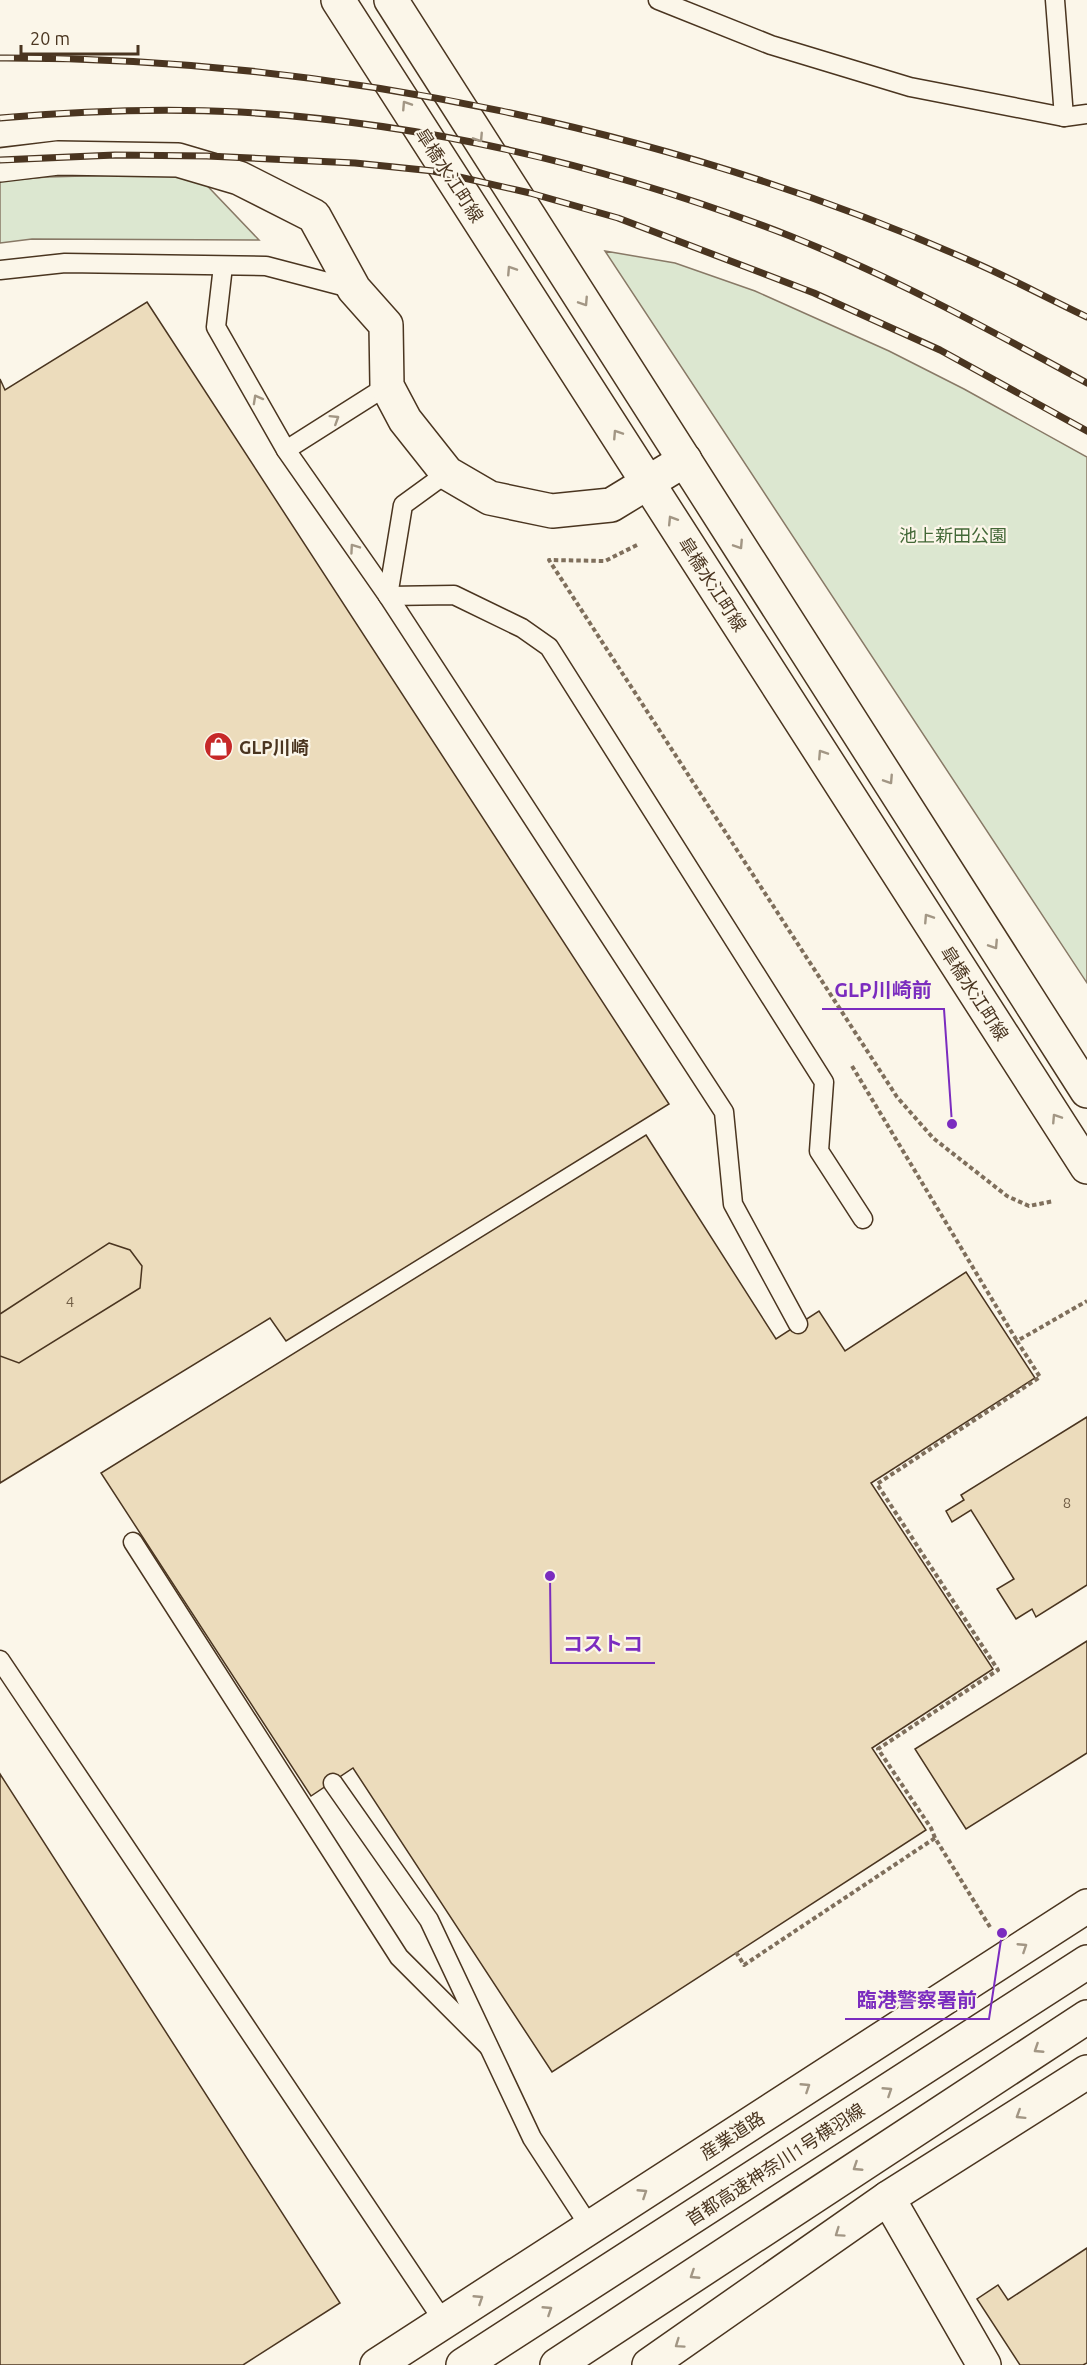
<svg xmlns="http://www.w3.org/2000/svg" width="1087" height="2365" viewBox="0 0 1087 2365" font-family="Ubuntu,'Noto Sans JP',sans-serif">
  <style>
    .green { fill: #dce7d0; stroke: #887966; stroke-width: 1.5 }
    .building { fill: #ecdcbc; stroke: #4a3520; stroke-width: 1.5 }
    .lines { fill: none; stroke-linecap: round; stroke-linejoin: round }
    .service-casing { stroke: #4a3520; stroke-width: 21 }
    .minor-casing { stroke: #4a3520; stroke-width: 36 }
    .tertiary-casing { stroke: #4a3520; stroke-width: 36 }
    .primary-casing { stroke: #4a3520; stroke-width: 36 }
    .motorway-casing { stroke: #4a3520; stroke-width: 36 }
    .path { stroke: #7f6f5c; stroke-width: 4; stroke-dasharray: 4.5 3; stroke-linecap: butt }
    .service { stroke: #fbf6e9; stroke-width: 18 }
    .minor { stroke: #fbf6e9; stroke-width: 33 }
    .tertiary { stroke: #fbf6e9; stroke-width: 33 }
    .primary { stroke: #fbf6e9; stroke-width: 33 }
    .motorway { stroke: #fbf6e9; stroke-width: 33 }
    .rail-casing { stroke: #4a3520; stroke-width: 7 }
    .rail { stroke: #fbf6e9; stroke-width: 4.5; stroke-dasharray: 14; stroke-linecap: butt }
    .oneway { stroke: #a29684 }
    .labels { text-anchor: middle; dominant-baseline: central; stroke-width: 4.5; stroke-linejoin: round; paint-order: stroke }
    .number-label { font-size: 15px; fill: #725f47 }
    .street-label { font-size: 18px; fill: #4a3520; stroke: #fbf6e9 }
    .park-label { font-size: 18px; fill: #436837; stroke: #fbf6e9 }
    .poi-label { font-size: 18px; font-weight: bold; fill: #4a3520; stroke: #fbf6e9; text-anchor: start }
    .leader { fill: none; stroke: #7b2cbf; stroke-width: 2 }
    .callout-dot { fill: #7b2cbf; stroke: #fbf6e9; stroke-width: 2 }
    .callout-label { font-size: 20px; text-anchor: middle; font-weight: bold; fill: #7b2cbf; stroke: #fbf6e9; stroke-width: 4.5; stroke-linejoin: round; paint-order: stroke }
  </style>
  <rect width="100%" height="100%" fill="#fbf6e9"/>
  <g class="green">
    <path d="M195 173 259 240 32 239 0 243V181L47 177Z"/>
    <path d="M605 251 675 263 755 291 889 351 964 389 1087 457V983Z"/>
  </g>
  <g class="building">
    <path d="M147 302 669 1104 286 1341 270 1318 0 1483V379L5 390Z"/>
    <path d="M646 1135 776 1339 819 1311 845 1351 966 1272 1035 1378 871 1483 993 1669 872 1748 926 1830 552 2072 353 1768 311 1796 101 1473Z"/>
    <path d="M109 1243 130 1250 142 1266 140 1288 19 1363 0 1356V1314Z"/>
    <path d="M1087 1417V1585L1036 1617 1032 1609 1016 1619 997 1589 1014 1579 971 1510 952 1522 946 1511 964 1500 961 1495Z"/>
    <path d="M1087 1641V1753L966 1829 915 1749Z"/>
    <path d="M0 1774 340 2303 243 2365H0Z"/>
    <path d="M1087 2248V2363L1083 2365H1020L977 2299 998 2285 1008 2300Z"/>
  </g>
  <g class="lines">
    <defs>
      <g id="service">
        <path d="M658 0 771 45 910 87 1064 117 1087 114"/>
        <path d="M1055 0 1064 117"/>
        <path d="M223 266 216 327 286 450 388 596 724 1112 733 1204 798 1324"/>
        <path d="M0 270 65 263 266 266 354 289"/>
        <path d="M286 450 387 386"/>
        <path d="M388 596 454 595 522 628 549 647 824 1082 819 1151 863 1219"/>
        <path d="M388 596 403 505 447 473"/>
        <path d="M133 1542 399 1957 488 2046"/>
        <path d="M0 1660 444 2322"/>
        <path d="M333 1783 429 1920 532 2138 590 2227"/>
      </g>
      <path id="minor" d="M0 165 58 158 178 160 239 178 314 216 354 289 386 325 387 386 405 420 447 473 490 498 552 511 611 505 685 460"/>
      <g id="tertiary">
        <path d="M338 0 1087 1167"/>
        <path d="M391 0 1087 1091"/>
        <path d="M888 2198 984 2365"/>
      </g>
      <g id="primary">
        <path d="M377 2365 1087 1906"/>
        <path d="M649 2365 888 2198 1087 2072"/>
      </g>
      <g id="motorway">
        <path d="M463 2365 1087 1962"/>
        <path d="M557 2365 1087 2017"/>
      </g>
    </defs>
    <use href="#service" class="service-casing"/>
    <use href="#minor" class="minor-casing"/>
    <use href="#tertiary" class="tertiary-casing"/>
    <use href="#primary" class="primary-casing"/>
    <use href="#motorway" class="motorway-casing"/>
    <g class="path">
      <path d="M637 545 605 561 549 560 897 1097 933 1138 1007 1196 1029 1206 1054 1201"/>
      <path d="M852 1066 1017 1341"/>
      <path d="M935 1838 931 1828 878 1749 998 1670 877 1484 1040 1377 1017 1341 1087 1301"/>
      <path d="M736 1952 744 1965 935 1838 990 1927"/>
    </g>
    <use href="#service" class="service"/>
    <use href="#minor" class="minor"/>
    <use href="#tertiary" class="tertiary"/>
    <use href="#primary" class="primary"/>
    <use href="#motorway" class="motorway"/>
    <defs>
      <g id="rail">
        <path d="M0 58C329 57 680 131 980 265 1016 281 1051 300 1087 317"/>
        <path d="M0 118C80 111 160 108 240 112 428 123 615 168 790 236 893 277 990 330 1087 383"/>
        <path d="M0 160 115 155 207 156 355 163 433 171 530 193 618 218 814 293 940 350 1087 431"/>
      </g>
    </defs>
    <use href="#rail" class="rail-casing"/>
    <use href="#rail" class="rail"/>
  </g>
  <defs><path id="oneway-chevron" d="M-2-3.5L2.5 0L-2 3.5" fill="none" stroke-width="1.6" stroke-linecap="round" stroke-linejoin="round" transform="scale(1.5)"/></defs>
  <g class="oneway">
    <use href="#oneway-chevron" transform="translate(406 105) rotate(-123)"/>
    <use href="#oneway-chevron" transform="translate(479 138) rotate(57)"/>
    <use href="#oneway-chevron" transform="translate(511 270) rotate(-123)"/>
    <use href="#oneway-chevron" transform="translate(584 302) rotate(57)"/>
    <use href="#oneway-chevron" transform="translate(257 399) rotate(-119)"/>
    <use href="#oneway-chevron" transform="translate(335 419) rotate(-32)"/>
    <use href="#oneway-chevron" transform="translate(617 434) rotate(-123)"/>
    <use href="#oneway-chevron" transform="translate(672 520) rotate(-122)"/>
    <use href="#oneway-chevron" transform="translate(739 545) rotate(57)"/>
    <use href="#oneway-chevron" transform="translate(354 548) rotate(-125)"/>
    <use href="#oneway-chevron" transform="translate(822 754) rotate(-123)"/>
    <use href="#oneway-chevron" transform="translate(889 780) rotate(57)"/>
    <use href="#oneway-chevron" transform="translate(928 918) rotate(-123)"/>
    <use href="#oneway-chevron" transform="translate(994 945) rotate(57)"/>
    <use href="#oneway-chevron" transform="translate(1056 1118) rotate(-123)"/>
    <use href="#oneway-chevron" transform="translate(1023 1947) rotate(-33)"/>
    <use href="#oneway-chevron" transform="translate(1038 2049) rotate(147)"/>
    <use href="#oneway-chevron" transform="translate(806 2087) rotate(-33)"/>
    <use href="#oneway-chevron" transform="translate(888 2091) rotate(-33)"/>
    <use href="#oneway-chevron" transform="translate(1020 2115) rotate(148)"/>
    <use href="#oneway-chevron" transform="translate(857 2167) rotate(147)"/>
    <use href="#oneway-chevron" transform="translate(643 2193) rotate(-33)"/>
    <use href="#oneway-chevron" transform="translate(839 2233) rotate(145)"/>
    <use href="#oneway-chevron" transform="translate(694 2275) rotate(147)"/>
    <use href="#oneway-chevron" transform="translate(479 2299) rotate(-33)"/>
    <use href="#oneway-chevron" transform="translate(548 2310) rotate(-33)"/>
    <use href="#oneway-chevron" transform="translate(679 2344) rotate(145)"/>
  </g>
  <defs>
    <symbol id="shop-disc" viewBox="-11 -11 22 22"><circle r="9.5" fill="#c62828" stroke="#fbf6e9"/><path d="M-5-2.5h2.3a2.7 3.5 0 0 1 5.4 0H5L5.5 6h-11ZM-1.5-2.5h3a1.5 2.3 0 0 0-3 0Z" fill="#fff"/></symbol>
  </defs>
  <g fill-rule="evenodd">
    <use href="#shop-disc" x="202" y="730" width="33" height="33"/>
  </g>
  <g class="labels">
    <g class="number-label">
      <text x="70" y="1301">4</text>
      <text x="1067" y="1502">8</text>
    </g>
    <g class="street-label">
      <text transform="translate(450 175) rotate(57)">皐橋水江町線</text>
      <text transform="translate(713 584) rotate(57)">皐橋水江町線</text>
      <text transform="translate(975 993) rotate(57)">皐橋水江町線</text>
      <text transform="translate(732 2135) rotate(-33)">産業道路</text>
      <text transform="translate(775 2164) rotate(-33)">首都高速神奈川1号横羽線</text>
    </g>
    <g class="park-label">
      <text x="953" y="535">池上新田公園</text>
    </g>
    <g class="poi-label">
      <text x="239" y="747">GLP川崎</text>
    </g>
  </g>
  <path class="leader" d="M952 1124L944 1009H822M550 1576L551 1663H655M1002 1933L989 2019H845"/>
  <g class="callout-dot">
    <circle cx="952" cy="1124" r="6"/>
    <circle cx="550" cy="1576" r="6"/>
    <circle cx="1002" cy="1933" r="6"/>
  </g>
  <g class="callout-label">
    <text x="883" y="997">GLP川崎前</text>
    <text x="603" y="1651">コストコ</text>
    <text x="917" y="2007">臨港警察署前</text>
  </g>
  <path d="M21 45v9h117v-9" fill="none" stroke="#4a3520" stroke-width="3"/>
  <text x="30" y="45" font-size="18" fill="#4a3520" stroke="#fbf6e9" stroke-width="4.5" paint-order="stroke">20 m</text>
</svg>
